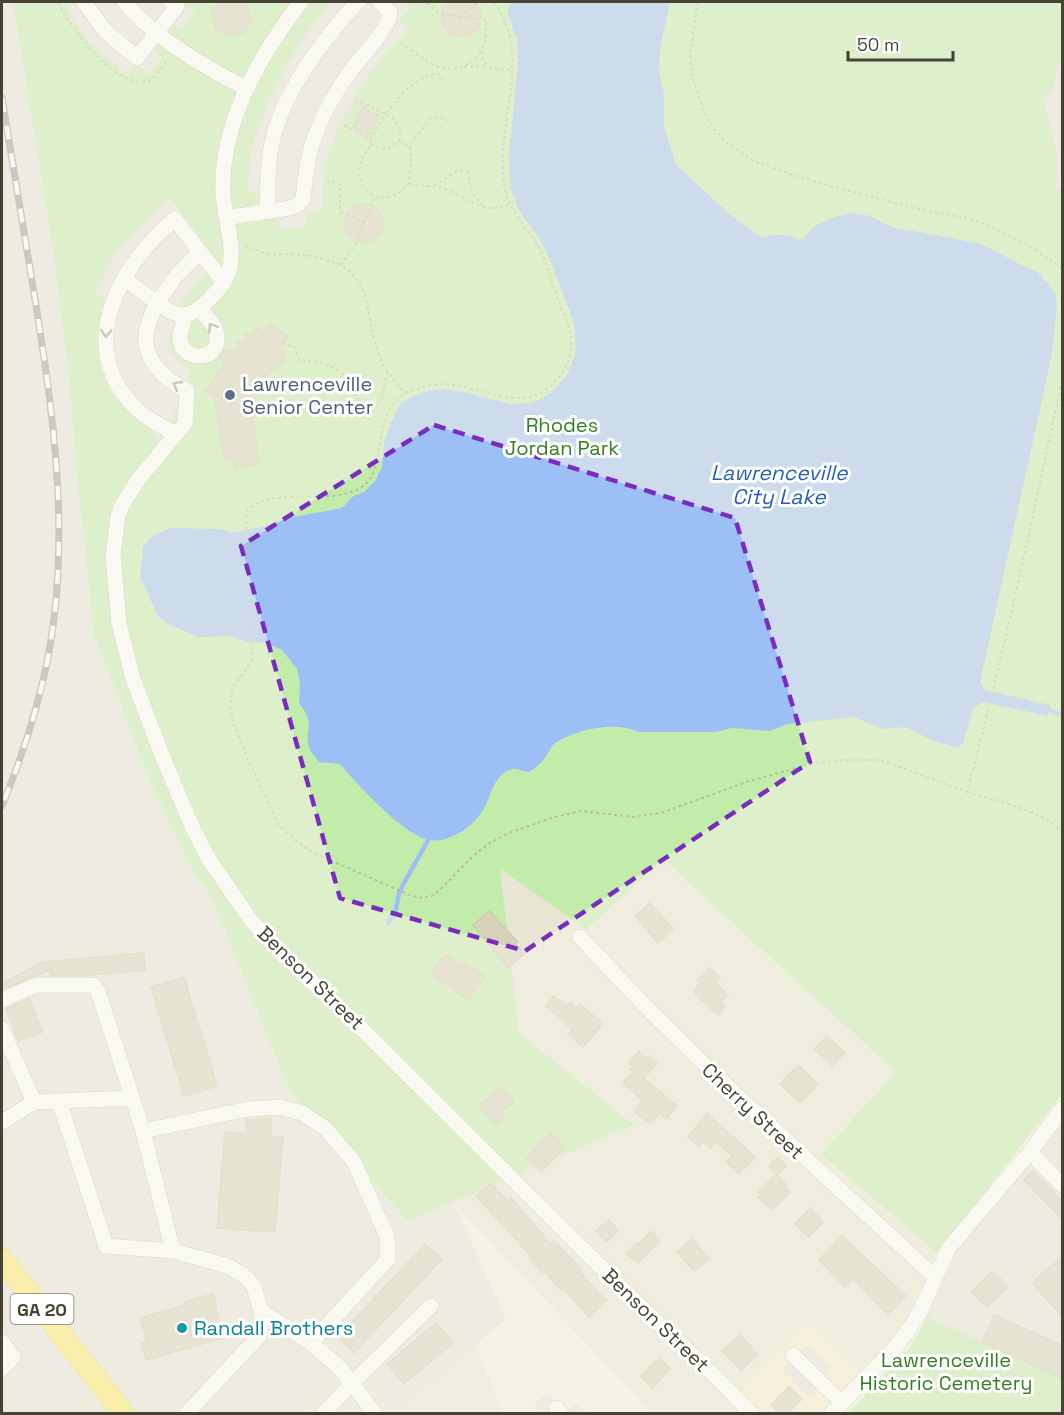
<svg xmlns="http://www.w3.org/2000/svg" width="1064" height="1415" viewBox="0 0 1064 1415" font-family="'Space Grotesk',sans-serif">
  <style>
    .residential { fill: #e8e6d3 }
    .commercial { fill: #f8eece }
    .industrial { fill: #e6e3da }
    .green { fill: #c2ecaa }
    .parking { fill: #e4e3de }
    .water { fill: #9cc0f6 }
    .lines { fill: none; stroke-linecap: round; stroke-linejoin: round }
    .stream { stroke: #9cc0f6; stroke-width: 4.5 }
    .building { fill: #d7d1ba; stroke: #d2caac; stroke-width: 1.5 }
    .minor-casing { stroke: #c0bca7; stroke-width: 16 }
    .highway-casing { stroke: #eac829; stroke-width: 22 }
    .path { stroke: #c3bc97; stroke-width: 2; stroke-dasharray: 3 3; stroke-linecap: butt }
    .minor { stroke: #fff; stroke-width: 15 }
    .highway { stroke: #ffe965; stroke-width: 21 }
    .rail-casing { stroke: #969696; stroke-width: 7 }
    .rail { stroke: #fff; stroke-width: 4.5; stroke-dasharray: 14; stroke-linecap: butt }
    .oneway { stroke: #9a988f }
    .marked { fill: none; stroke: #7b2cbf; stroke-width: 4.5; stroke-dasharray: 12 8; stroke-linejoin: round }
    .service-dot { fill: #5c6f8a; stroke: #fff; stroke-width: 2 }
    .culture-dot { fill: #0f9aa8; stroke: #fff; stroke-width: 2 }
    .labels { text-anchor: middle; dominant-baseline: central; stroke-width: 6; stroke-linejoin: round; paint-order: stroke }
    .shield { fill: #fff; stroke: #7e7b71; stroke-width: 1.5 }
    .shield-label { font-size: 18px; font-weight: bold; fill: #474334 }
    .service-label { font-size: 20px; fill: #4e5e75; stroke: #fff; text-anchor: start }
    .park-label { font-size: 20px; fill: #347e22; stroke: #fff }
    .street-label { font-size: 20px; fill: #474334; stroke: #fff }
    .culture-label { font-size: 20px; fill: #0d838f; stroke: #fff; text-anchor: start }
    .water-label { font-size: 21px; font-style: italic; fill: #245fbc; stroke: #fff }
  </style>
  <rect width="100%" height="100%" fill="#f4f2e5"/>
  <g class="residential">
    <path d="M664 860 898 1073 821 1154 937 1253 908 1318 894 1340 861 1376 808 1323 741 1392 763 1413H652L454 1204 292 991 500 868 586 929Z"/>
    <path d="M475 1344 503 1413 303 1414 350 1363 394 1411Z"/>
  </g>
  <path class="commercial" d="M808 1323 861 1376 822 1413H763L741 1392Z"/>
  <g class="industrial">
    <path d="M2 2H13L55 262 70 389 77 475 94 635 150 781 190 866 214 902 292 991 454 1204 506 1319 394 1412 350 1363 303 1413 2 1414Z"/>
    <path d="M1062 1120V1378L923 1316 955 1249Z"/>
  </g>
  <g class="green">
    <path d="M13 2H1062V1094L937 1253 821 1154 896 1072 664 860 586 929 500 869 519 1033 634 1125 408 1221 290 1091 214 902 190 866 150 781 94 635 77 475 70 389 55 262Z"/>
    <path d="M928 1317 1062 1378V1413L847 1414 910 1347Z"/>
  </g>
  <g class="parking">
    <path d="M64 2H184L183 4 195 13 182 30 173 24 154 50 162 57 149 74 136 64 128 75 88 40 77 25Z"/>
    <path d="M332 2H404L411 8 399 19 408 30 385 54 371 72 340 124 324 166 322 211H306L307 226 280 229 278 218 260 221 258 191 247 192 251 150 267 105 288 63 307 33Z"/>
    <path d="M1062 57V190H1056L1057 156 1043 95 1051 93 1054 91 1056 70Z"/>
    <path d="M170 198 218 262 183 299 169 340 171 352 175 358 191 370 172 420 158 438 120 404 109 389 99 361 97 347 101 310 105 298 95 293 115 255 126 241 151 215Z"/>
    <path d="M808 1344 832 1367 823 1376 827 1380 810 1397 782 1370Z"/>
    <path d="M549 1393 564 1412 578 1403 588 1413H539L534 1403Z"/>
  </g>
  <path class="water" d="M512 2H670L660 48 659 73 664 93V126L676 165 734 218 762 238C771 232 793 236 803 240L809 231 817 225 835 217 853 213 870 216 892 227 982 244 1025 267 1037 272 1049 284 1055 293 1057 303 1052 354 980 682 985 690 1050 705 1048 716 983 702 973 708 963 743 958 748 931 740 906 727 883 729 853 717 788 724 770 731 732 728 715 732H638C617 721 577 729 557 742 551 745 550 751 546 756 542 763 536 768 529 772 524 772 516 768 512 769 496 772 491 794 486 805 480 816 471 826 461 832 452 837 441 842 430 840 405 837 357 784 340 764L319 762C316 758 312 754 310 750 302 731 318 726 299 703L300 683 297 669 282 650 266 643 248 642 231 636 199 637 168 624 157 615 140 576 143 547 152 536 170 528 220 529 234 533 266 526 288 518 342 508 352 497 364 492 375 481 382 467 384 443 391 422 401 403 411 397 429 391 444 389 464 392 510 404 528 403 537 401 551 393 567 375 576 352 574 323 550 259 540 239 519 211 510 186 509 155 518 62 517 39 507 11Z"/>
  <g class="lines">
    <g class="stream">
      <path d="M1049 710 1062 715"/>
      <path d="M388 923C401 908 394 902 402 887 410 871 420 856 428 840"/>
    </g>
  </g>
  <g class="building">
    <path d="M218 2H243L248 5 252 20 243 33 228 36 215 28 211 13Z"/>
    <path d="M451 2H473L481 10 480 26 468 37 452 35 442 24 443 8Z"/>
    <path d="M363 107 380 116 369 136 353 127Z"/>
    <circle cx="364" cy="223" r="19"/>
    <path d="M270 323 288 337 280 347 287 352 284 357 285 361 260 379 266 383 251 404 259 464 235 468 234 457 224 459 215 398 206 391 225 363 219 358 223 351 239 349 238 342 246 341 245 334 251 333 256 328 263 333Z"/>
    <path d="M650 903 673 929 658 943 635 916Z"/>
    <path d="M489 911 518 942 515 944 524 954 508 968 473 925Z"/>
    <path d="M144 953 145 970 88 975H50V970L2 990V984L42 962Z"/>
    <path d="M445 954 461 966 465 962 485 977 468 1000 431 973Z"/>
    <path d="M709 968 720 977 715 983 728 995 721 1003 725 1006 718 1015 695 994 697 993 694 990 700 983 698 980Z"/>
    <path d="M184 977 217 1086 184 1096 151 987Z"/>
    <path d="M554 996 567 1006 571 1002 577 1008 580 1004 603 1024 583 1047 568 1034 572 1029 546 1006Z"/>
    <path d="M30 998 42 1032 18 1041 6 1009Z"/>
    <path d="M827 1036 845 1053 832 1066 814 1049Z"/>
    <path d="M639 1051 647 1059 649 1056 657 1063 644 1078 677 1106 666 1119 659 1114 650 1124 634 1111 643 1101 623 1083 633 1072 630 1069 633 1066 629 1063Z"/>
    <path d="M798 1065 818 1084 800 1103 780 1084Z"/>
    <path d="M501 1087 514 1102 501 1113 505 1117 496 1125 479 1106Z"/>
    <path d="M707 1113 755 1157 739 1174 726 1162 732 1156 716 1141 710 1148 703 1142 699 1146 688 1137Z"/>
    <path d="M271 1118V1136L283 1137 275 1232 217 1228 225 1132 246 1134V1120Z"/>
    <path d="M550 1133 565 1147 541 1172 526 1158Z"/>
    <path d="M778 1157 786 1166 777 1175 769 1166Z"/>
    <path d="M1033 1171 1062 1201V1219L1024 1180Z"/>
    <path d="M776 1174 787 1185 785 1187 790 1192 772 1210 758 1197 761 1195 758 1192Z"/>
    <path d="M491 1183 508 1201 511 1198 551 1244 554 1241 582 1270 580 1272 606 1301 589 1317 563 1288 561 1290 544 1271 542 1273 530 1259 532 1257 476 1196Z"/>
    <path d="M810 1208 823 1222 809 1237 795 1224Z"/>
    <path d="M609 1220 618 1231 606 1242 596 1231Z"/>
    <path d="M651 1231 660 1240 639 1262 638 1260 636 1262 626 1253 636 1243 638 1245Z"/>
    <path d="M842 1236 906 1296 888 1315 853 1279 845 1287 819 1260Z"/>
    <path d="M692 1239 709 1259 694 1271 677 1252Z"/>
    <path d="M425 1244 442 1259 354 1353 338 1337Z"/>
    <path d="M1062 1256V1316L1032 1283Z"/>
    <path d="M992 1271 1008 1286 987 1307 972 1292Z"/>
    <path d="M213 1294 217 1306H215L223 1338 146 1360 142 1343 147 1342 140 1318 185 1305 184 1302Z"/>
    <path d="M994 1315 1062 1345V1378L982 1342Z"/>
    <path d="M436 1323 453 1343 404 1384 387 1364Z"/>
    <path d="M740 1335 758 1355 741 1370 722 1351Z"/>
    <path d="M660 1359 670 1368 653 1388 641 1377 655 1361 657 1363Z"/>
    <path d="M789 1386 802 1399 788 1413H780L771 1405Z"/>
  </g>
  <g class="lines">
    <defs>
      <g id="minor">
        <path d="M84 2 104 30 137 58 177 6 171 2"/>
        <path d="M125 2C149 34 209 70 246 88"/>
        <path d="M268 211C279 209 297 210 303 199 307 163 309 144 326 111 333 97 341 84 350 72 360 57 390 29 390 12L380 2"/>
        <path d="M226 218 268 211C267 187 267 162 273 138 286 89 323 38 358 2"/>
        <path d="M200 252 224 282"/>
        <path d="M125 279 157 303C153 311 149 320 147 329 140 358 164 379 187 391L185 423 138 480 122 505 118 516 113 556 119 623 133 679 162 755 193 829 208 858 252 922 289 960 361 1028 646 1312 714 1375 752 1414"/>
        <path d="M186 315C184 322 180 330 180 338 181 364 221 361 217 335 216 325 205 316 199 308"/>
        <path d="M176 434C163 427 148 420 137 409 73 348 119 265 175 219L200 252 176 276 157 303C164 308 173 314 181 315 196 317 223 287 228 274 237 249 224 219 223 193 220 124 260 54 301 2"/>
        <path d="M580 937 648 1009 713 1073 934 1276"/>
        <path d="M2 1000 36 985H93L98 991 143 1131 173 1251"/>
        <path d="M2 1029 34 1102"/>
        <path d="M59 1101 132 1098"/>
        <path d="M2 1122 34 1102 59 1101 106 1246 173 1251 228 1266 240 1273 249 1280 254 1287 261 1311 311 1343 341 1369 375 1414"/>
        <path d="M143 1131 248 1109 280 1107 302 1113 325 1128 354 1162 387 1236 388 1259 311 1343"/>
        <path d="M1030 1152 1062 1185"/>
        <path d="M2 1342 13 1357 2 1369"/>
        <path d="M793 1355 842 1403"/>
        <path d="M557 1408 561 1414"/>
        <path d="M186 1414 259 1336 262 1322 261 1311"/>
        <path d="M323 1414 352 1383 431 1306"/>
        <path d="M831 1414 892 1351 907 1332 920 1312 949 1248 1030 1152 1062 1109"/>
      </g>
      <path id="highway" d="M2 1259 124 1414"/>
    </defs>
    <use href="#minor" class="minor-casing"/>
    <use href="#highway" class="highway-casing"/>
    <g class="path">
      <path d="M58 2C70 27 115 89 147 81 158 79 160 64 170 60"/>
      <path d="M494 2C534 57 495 124 504 185 508 211 527 227 539 248 548 265 552 283 558 300 562 310 567 319 570 330 573 345 571 361 562 373 531 417 495 391 453 385 440 383 426 385 413 390 367 408 390 468 362 487 331 508 264 483 246 513L249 600 253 650 251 662 233 687 230 705 232 718 248 760 279 825 295 840 314 853 412 896 423 898 432 896 441 889 473 856 488 844 509 833 551 818 581 811 634 817 664 812 749 781 815 763 846 760H881L967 792C1004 656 1032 518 1062 381"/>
      <path d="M698 2 690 53 692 75 704 111 714 129 726 142 753 161 805 179 914 208 970 219 990 226 1028 245 1062 268"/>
      <path d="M461 17 478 2"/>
      <path d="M401 43C412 50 423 60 436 66 455 74 479 64 484 43 486 36 486 28 486 20L440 14 426 2"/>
      <path d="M482 51 483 60 491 68 512 70"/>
      <path d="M464 67 485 66"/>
      <path d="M344 125 370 140 385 114 357 100"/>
      <path d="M370 140 371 144C367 151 362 157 360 165 354 198 391 209 409 183L411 158 410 149 413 141 431 118 438 117 452 122"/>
      <path d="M399 141 410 147"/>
      <path d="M371 144C382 151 390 150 399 140 402 127 397 120 385 114 396 101 418 72 438 74L445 82"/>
      <path d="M326 181 334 182 340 185V212L364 223"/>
      <path d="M409 183C419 187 428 185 437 187 463 192 481 218 510 204"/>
      <path d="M434 185C447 181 456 165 468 173 470 187 473 198 484 206"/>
      <path d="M244 246C253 248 261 253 270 254 278 255 286 254 293 254 308 255 324 258 338 264 373 279 367 326 379 356 385 371 396 382 405 394"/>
      <path d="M341 265 356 243 375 197"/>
      <path d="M282 344 295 347 299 360C327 361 347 369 357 398 359 405 358 410 365 414 385 407 382 389 388 372"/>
      <path d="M967 792C993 799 1045 812 1062 832"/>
    </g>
    <use href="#minor" class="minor"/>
    <use href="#highway" class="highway"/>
    <defs>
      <path id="rail" d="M2 98C13 165 24 232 35 299 52 404 67 512 54 619 46 684 27 745 2 806"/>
    </defs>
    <use href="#rail" class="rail-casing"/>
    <use href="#rail" class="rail"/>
  </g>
  <defs><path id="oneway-chevron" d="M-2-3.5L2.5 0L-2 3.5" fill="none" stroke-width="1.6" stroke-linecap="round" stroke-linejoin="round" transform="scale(1.5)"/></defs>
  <g class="oneway">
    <use href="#oneway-chevron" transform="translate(212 327) rotate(-122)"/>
    <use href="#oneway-chevron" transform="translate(106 333) rotate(94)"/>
    <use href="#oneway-chevron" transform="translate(177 385) rotate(-149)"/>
  </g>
  <path d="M0 0H1064V1415H0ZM434 425 735 518 810 762 525 951 340 898 241 546Z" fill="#f4f2e5" fill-opacity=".55" fill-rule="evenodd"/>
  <path class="marked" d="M434 425 735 518 810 762 525 951 340 898 241 546Z"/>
  <circle class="service-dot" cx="230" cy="395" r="6"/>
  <circle class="culture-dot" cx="182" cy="1328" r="6"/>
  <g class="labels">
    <rect class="shield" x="10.5" y="1294" width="63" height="30" rx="4.5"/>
    <g class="shield-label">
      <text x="42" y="1309">GA 20</text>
    </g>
    <g class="service-label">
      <text x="242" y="384">Lawrenceville<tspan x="242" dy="23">Senior Center</tspan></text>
    </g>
    <g class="park-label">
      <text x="562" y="425">Rhodes<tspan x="562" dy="23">Jordan Park</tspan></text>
      <text x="946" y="1360">Lawrenceville<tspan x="946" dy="23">Historic Cemetery</tspan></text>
    </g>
    <g class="street-label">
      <text transform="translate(311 978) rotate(44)">Benson Street</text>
      <text transform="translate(753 1111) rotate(43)">Cherry Street</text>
      <text transform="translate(656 1320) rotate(44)">Benson Street</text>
    </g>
    <g class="culture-label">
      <text x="194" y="1328">Randall Brothers</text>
    </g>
    <g class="water-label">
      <text x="779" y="472">Lawrenceville<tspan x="779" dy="24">City Lake</tspan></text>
    </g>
  </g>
  <rect width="1064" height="1415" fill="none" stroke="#474334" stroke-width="6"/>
  <path d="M848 51v9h105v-9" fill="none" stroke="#474334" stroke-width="3"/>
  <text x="857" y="51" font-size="18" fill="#474334" stroke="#ffffff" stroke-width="4.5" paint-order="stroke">50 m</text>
</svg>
